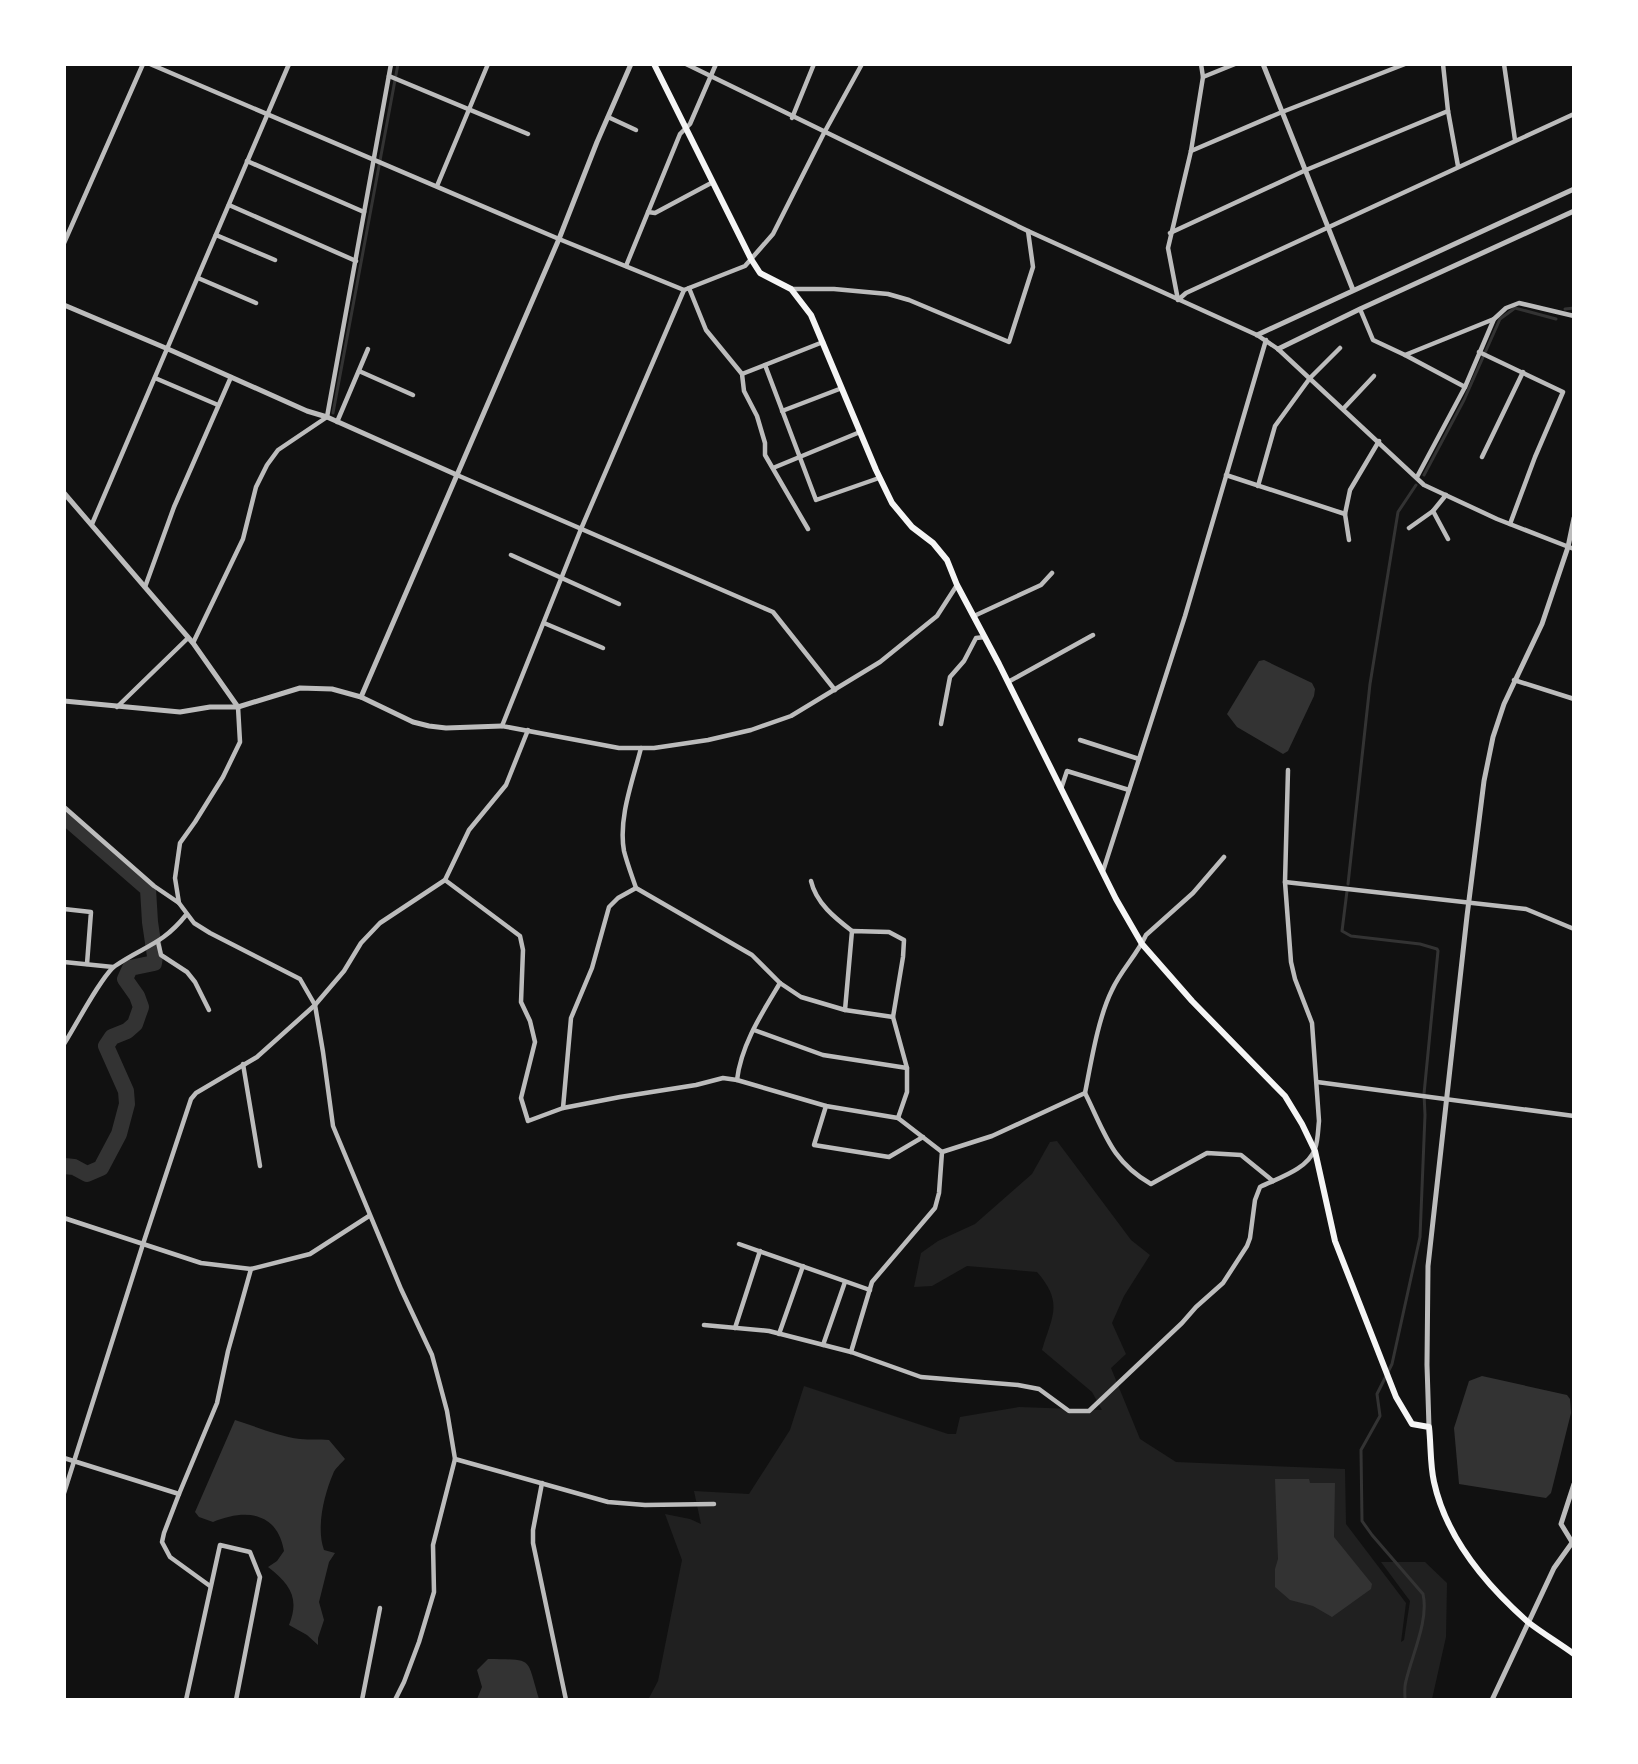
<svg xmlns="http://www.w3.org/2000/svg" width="1638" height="1764" viewBox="0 0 1638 1764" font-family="'Source Sans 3',sans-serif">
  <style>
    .green { fill: #202020 }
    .water { fill: #333 }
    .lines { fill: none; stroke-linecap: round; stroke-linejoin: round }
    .stream { stroke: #333; stroke-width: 3 }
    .river { stroke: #333; stroke-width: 16 }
    .minor { stroke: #bcbcbc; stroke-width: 4.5 }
    .tertiary { stroke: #bcbcbc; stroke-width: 5 }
    .secondary { stroke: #f5f5f5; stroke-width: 6 }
  </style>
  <rect width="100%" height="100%" fill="#111"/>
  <path class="green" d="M1057 1141 1131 1240 1150 1255 1124 1296 1112 1323 1126 1354 1111 1368 1140 1439 1176 1462 1345 1469 1346 1524 1406 1603 1401 1642 1404 1640 1410 1601 1381 1562H1425L1447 1583 1446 1637 1432 1699 648 1700 658 1681 682 1560 665 1514 690 1519 701 1524 694 1491 749 1494 790 1430 804 1386 948 1434H956L960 1417 1019 1407 1102 1410 1092 1392 1042 1350C1052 1316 1064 1303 1037 1272L967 1266 932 1286 914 1287 921 1253 938 1241 975 1224 1032 1174 1050 1142Z"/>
  <g class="water">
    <path d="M1264 660 1312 683 1315 689 1314 696 1288 751 1283 754 1237 727 1227 714 1259 661Z"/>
    <path d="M1482 1376 1567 1395 1570 1399 1571 1413 1551 1493 1546 1498 1459 1484 1454 1428 1469 1381Z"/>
    <path d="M235 1420C257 1427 278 1436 300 1439 310 1440 319 1439 329 1440L345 1459C341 1464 335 1468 333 1474 324 1495 316 1528 324 1550L335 1553 329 1562 319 1602 324 1620 318 1638V1645L307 1635 289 1625C300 1598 290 1584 268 1567L277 1561 284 1551C277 1511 245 1509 213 1522L199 1517 195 1512Z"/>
    <path d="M1275 1479H1309L1310 1483H1335L1334 1537 1372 1584 1371 1589 1332 1617 1313 1606 1290 1600 1275 1587V1569L1278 1559Z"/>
    <path d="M488 1659C534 1660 526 1656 539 1699H477L482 1687 477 1670Z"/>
  </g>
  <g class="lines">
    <g class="stream">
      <path d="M1565 309 1574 308"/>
      <path d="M333 413 398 64"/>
      <path d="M1424 475 1464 400 1500 319 1515 308 1556 319"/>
      <path d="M1348 884 1370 684 1398 512 1416 485"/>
      <path d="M1347 891 1342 931 1351 936 1420 944 1437 949 1438 951 1424 1094 1425 1115 1420 1237 1392 1364 1377 1394 1380 1416 1361 1450 1362 1521 1372 1535 1423 1594C1429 1620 1412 1655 1406 1681 1404 1687 1405 1693 1405 1700"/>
    </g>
    <path class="river" d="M64 816 148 889 150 922 155 956 154 963 130 968 125 979 137 996 141 1007 135 1024 127 1031 112 1037 106 1046 126 1091 127 1104 119 1134 101 1168 87 1174 74 1167 64 1166"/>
    <g class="minor">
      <path d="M150 64 559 239 684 290"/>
      <path d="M686 64 1028 231 1257 335 1278 349 1424 485 1497 519 1574 549"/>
      <path d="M862 64 824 133 773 234 745 266 684 290 581 529 502 726 619 748H654L708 740 751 730 791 716 880 662 937 616 957 585"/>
      <path d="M1201 64 1203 77 1191 151 1168 248 1178 300 1186 293 1574 114"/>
      <path d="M1443 64 1448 111 1458 166"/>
      <path d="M1504 64 1515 140"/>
      <path d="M389 76 528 134"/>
      <path d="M1203 77 1235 64"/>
      <path d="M608 117 636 130"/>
      <path d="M792 118 814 64"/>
      <path d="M1191 151 1282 112 1405 64"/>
      <path d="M247 161 364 212"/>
      <path d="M437 186 488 64"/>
      <path d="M229 205 356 261"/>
      <path d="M648 212 655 213 713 182"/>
      <path d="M1170 233 1306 170 1448 111"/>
      <path d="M216 235 275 260"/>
      <path d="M64 243 143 64"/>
      <path d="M626 266 680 134 690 124 716 64"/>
      <path d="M198 278 256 303"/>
      <path d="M689 288 706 330 742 374 744 391 757 416 765 443V455L808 529"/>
      <path d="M791 289H834L888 294 909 300 1009 342 1033 267 1028 231"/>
      <path d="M1360 309 1373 340 1405 355 1494 319"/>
      <path d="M1479 352 1563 392 1535 457 1510 524"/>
      <path d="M1405 355 1465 387"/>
      <path d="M765 365 816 500 879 478"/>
      <path d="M359 371 413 395"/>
      <path d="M742 374 823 342"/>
      <path d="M155 378 218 405"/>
      <path d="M1344 408 1374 376"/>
      <path d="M782 411 842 388"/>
      <path d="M337 422 368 349"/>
      <path d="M1482 457 1523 372"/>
      <path d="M773 468 860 432"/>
      <path d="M457 475 773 612 835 690"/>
      <path d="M1226 475 1345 514"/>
      <path d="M1417 477 1465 387 1494 319 1506 308 1519 303 1574 316"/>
      <path d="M1258 486 1275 426 1310 378 1340 348"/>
      <path d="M1446 495 1433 511 1448 539"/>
      <path d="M92 524 289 64"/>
      <path d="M1409 528 1433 511"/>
      <path d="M1349 540 1345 514 1350 490 1379 441"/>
      <path d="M511 555 619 604"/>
      <path d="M145 587 174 507 231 377"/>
      <path d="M974 616 1041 585 1052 573"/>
      <path d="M544 623 603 648"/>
      <path d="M193 643 243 539 256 487 267 465 278 450 327 417 391 64"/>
      <path d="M1514 680 1574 699"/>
      <path d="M1008 682 1093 635"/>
      <path d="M117 707 188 638"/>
      <path d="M238 707 240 742 223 777 195 822 180 843 175 878 179 903 194 923 210 933 300 979 315 1005 323 1052 333 1126 401 1289 432 1355 447 1411 455 1459 433 1545 434 1592 419 1642 404 1682 395 1700"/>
      <path d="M941 724 950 677 964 661 976 638 985 637"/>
      <path d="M1080 740 1139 759"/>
      <path d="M641 748C633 780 618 818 624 851 627 863 632 876 636 888L752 955 780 983 801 997 845 1010 893 1017"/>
      <path d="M1061 789 1067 771 1129 790"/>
      <path d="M64 807 154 886 179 903"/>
      <path d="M1103 871 1185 616 1266 340"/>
      <path d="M445 880 520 936 523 950 521 1002 530 1021 535 1042 521 1098 528 1121 563 1108 620 1097 696 1085 723 1078 737 1080 826 1106 898 1118 942 1152 939 1193 935 1208 872 1282 851 1352"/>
      <path d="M811 881C816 903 835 918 852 931"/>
      <path d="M1285 882 1526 909 1574 929"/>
      <path d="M64 909 91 912 87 964"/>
      <path d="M158 942 161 955 187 972 195 982 209 1010"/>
      <path d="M64 962 113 967"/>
      <path d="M845 1010 852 931 889 932 904 940 903 957 893 1017 907 1068V1092L898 1118"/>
      <path d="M754 1030 823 1055 907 1068"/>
      <path d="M64 1044C75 1027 102 975 115 966 144 946 162 945 186 915"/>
      <path d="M243 1064 260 1166"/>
      <path d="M737 1080C741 1045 762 1013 780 983"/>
      <path d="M1317 1082 1574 1116"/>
      <path d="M1085 1093C1105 1133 1111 1161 1151 1184L1207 1153 1241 1155 1273 1181"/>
      <path d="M826 1106 814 1145 889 1157 923 1137"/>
      <path d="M563 1108 571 1018 592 968 609 907 618 898 636 888"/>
      <path d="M942 1152 992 1136 1085 1093C1091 1063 1098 1018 1112 990 1121 970 1137 955 1146 935L1193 893 1224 857"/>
      <path d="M64 1218 201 1263 251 1269 310 1254 369 1216"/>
      <path d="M739 1244 870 1290"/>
      <path d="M704 1325 769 1331 851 1352 921 1377 1018 1385 1039 1389 1069 1411H1089L1182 1323 1196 1307 1223 1283 1247 1246 1250 1238 1255 1200 1260 1187C1278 1178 1307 1170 1315 1149 1318 1141 1318 1130 1319 1121L1312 1023 1295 979 1291 962 1285 882 1288 770"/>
      <path d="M735 1328 760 1251"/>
      <path d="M779 1334 803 1266"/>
      <path d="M823 1345 845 1282"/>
      <path d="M64 1458 179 1494"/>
      <path d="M455 1459 608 1502 645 1505 714 1504"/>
      <path d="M542 1483 533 1530V1543L566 1700"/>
      <path d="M64 1493 143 1244 191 1099 196 1093 257 1057 315 1005 344 971 361 943 380 923 445 880 469 830 506 785 528 730"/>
      <path d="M210 1586 170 1557 162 1542 164 1533 179 1494 217 1403 228 1351 251 1269"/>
      <path d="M186 1700 220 1545 250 1552 260 1577 236 1700"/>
      <path d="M362 1700 380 1608"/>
    </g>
    <g class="tertiary">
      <path d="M1263 64 1353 290"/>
      <path d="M64 305 168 349 307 411 327 417 457 475"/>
      <path d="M1257 335 1574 189"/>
      <path d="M1278 349 1360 309 1574 211"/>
      <path d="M64 493 193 643 238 707"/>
      <path d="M361 697 559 239 597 142 631 64"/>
      <path d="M64 701 180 712 210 707H238L300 688 332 689 361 697 413 722 429 726 446 728 502 726"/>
      <path d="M1429 1427 1427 1365 1428 1266 1467 916 1484 781 1493 737 1504 704 1542 624 1568 547 1574 518"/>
      <path d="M1572 1542 1561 1524 1574 1484"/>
      <path d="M1492 1700 1554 1568 1574 1540"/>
    </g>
    <path class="secondary" d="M654 64 751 259 760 273 791 289 811 315 876 470 892 503 912 527 933 543 947 560 957 585 999 664 1116 899 1142 944 1192 1001 1285 1096 1302 1124 1315 1151 1335 1241 1396 1397 1412 1424 1429 1427C1431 1444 1430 1465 1434 1482 1446 1537 1486 1585 1528 1622 1542 1633 1559 1643 1574 1654"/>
  </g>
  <rect width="1638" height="1764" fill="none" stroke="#ffffff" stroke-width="132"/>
</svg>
